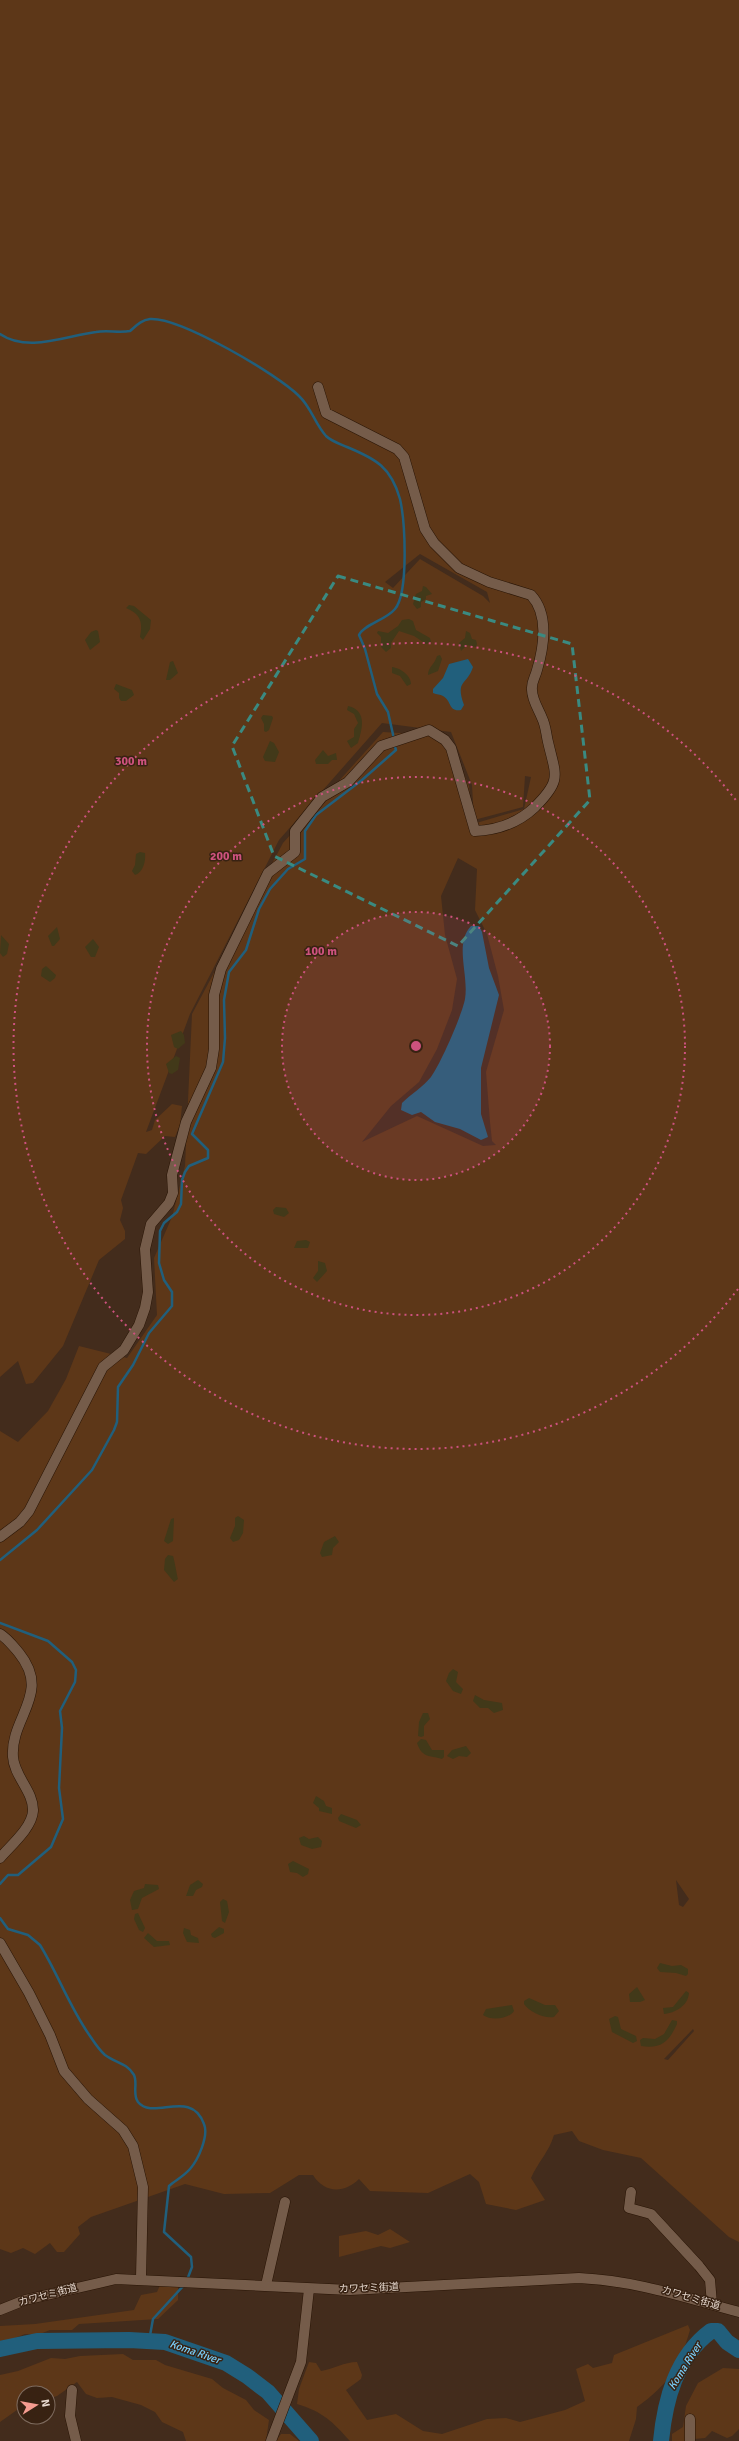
<svg xmlns="http://www.w3.org/2000/svg" width="739" height="2441" viewBox="0 0 739 2441" font-family="Signika,'Noto Sans JP',sans-serif">
  <style>
    .green { fill: #5d3718; fill-rule: evenodd }
    .sand { fill: #423919 }
    .water { fill: #215f7c }
    .lines { fill: none; stroke-linecap: round; stroke-linejoin: round }
    .stream { stroke: #215f7c; stroke-width: 2.5 }
    .river { stroke: #215f7c; stroke-width: 16 }
    .minor-casing { stroke: #281405; stroke-width: 11 }
    .minor { stroke: #755c4a; stroke-width: 10 }
    .marked { fill: none; stroke: #3a8a81; stroke-width: 3; stroke-dasharray: 8 5; stroke-linejoin: round }
    .ring { fill: none; stroke: #cd527e; stroke-width: 2; stroke-dasharray: 2 4 }
    .labels { text-anchor: middle; dominant-baseline: central; stroke-width: 3; stroke-linejoin: round; paint-order: stroke }
    .street-label { font-size: 10px; fill: #e7d9cf; stroke: #382212 }
    .water-label { font-size: 11px; font-style: italic; fill: #7acef9; stroke: #382212 }
    .centre { fill: #cd527e; stroke: #382212; stroke-width: 2 }
    .ring-label { font-size: 12px; text-anchor: middle; font-weight: bold; fill: #cd527e; stroke: #382212; stroke-width: 3; stroke-linejoin: round; paint-order: stroke }
  </style>
  <rect width="100%" height="100%" fill="#432c1c"/>
  <g class="green">
    <path d="M0 0H739V2242L729 2237 641 2158 603 2150 579 2141 572 2131 554 2135C549 2152 538 2162 531 2178L545 2200 516 2210 486 2204 479 2182 470 2174 428 2193 370 2191 359 2179C344 2194 324 2193 313 2175H299L270 2193 224 2194 185 2184 91 2217 78 2227 80 2234 64 2252H57L50 2243 35 2254 23 2248 11 2253 0 2249V1431L18 1442 48 1411 66 1379 79 1346 127 1358 157 1315 154 1258 172 1217 185 1166 192 1014 283 843 383 732 448 736 469 786 473 824 524 809 531 777 525 776 523 807 474 820 472 785 451 732 382 723 279 840 190 1014 146 1132 152 1130 155 1120 172 1104 182 1106 180 1125 175 1137 165 1136 146 1154 138 1153 121 1200 123 1208 120 1220 125 1231V1239L99 1260 63 1346 33 1383 26 1384 18 1361 0 1377ZM420 554 487 592 490 603 483 596 420 559 393 588 385 582ZM458 858 477 869 475 910 487 934 498 976 504 1010 486 1072 490 1122 492 1141 496 1145 483 1146 417 1116 362 1142 391 1106 419 1082 437 1049 452 1010 457 979 445 935 441 896ZM676 1880 689 1899 683 1907 679 1905ZM693 2029 694 2031 668 2060 664 2059Z"/>
    <path d="M390 2229 410 2242 390 2248 381 2246 339 2257V2236L366 2231 378 2235Z"/>
    <path d="M161 2283 178 2287V2300L158 2319 79 2324 72 2330H50L40 2334H25L0 2344V2326L35 2324 134 2310 141 2295 157 2292Z"/>
    <path d="M688 2325 690 2330C679 2368 669 2384 637 2407L636 2419 629 2441H350C332 2421 323 2412 297 2404L299 2389 309 2362 316 2363 321 2371C334 2369 344 2362 357 2362L362 2375 361 2379 346 2390 367 2420 396 2414 423 2431 442 2434 487 2419 506 2418 520 2422 565 2410 585 2401 576 2369 588 2364 593 2368 612 2363 614 2355Z"/>
    <path d="M123 2354 133 2360H156L165 2365 212 2379 223 2388 246 2400 254 2410 269 2420 266 2441H186L183 2432 162 2422 155 2412 141 2405 112 2397 97 2398 86 2394 77 2382 57 2396 48 2399V2393H24V2405L0 2422V2375L18 2371 51 2358 65 2359 80 2356Z"/>
    <path d="M723 2368 739 2369V2429L732 2436 727 2438 712 2431 705 2438 694 2439 695 2441H672V2434L683 2427 686 2406 698 2383Z"/>
    <path d="M281 2434H290L299 2441H276Z"/>
  </g>
  <g class="sand">
    <path d="M423 586 426 587 432 594 426 596V599L421 602V607L417 609 413 604 416 594 422 591Z"/>
    <path d="M129 605 134 606 151 620 150 629 143 640 140 637C143 623 141 614 126 608Z"/>
    <path d="M409 619 413 621 416 630 430 638 431 642 426 644 414 636 399 631 391 643V648L386 652 381 647V637L377 633 378 631 388 633 398 626 402 620Z"/>
    <path d="M96 630 98 631 100 642 90 650 85 640 91 632Z"/>
    <path d="M466 631 470 633 472 639 476 640 477 644 476 647 467 645 461 651 459 643 465 638Z"/>
    <path d="M440 655 442 659 438 671 428 675C428 667 435 664 437 656Z"/>
    <path d="M173 661 178 673 170 680H166L170 662Z"/>
    <path d="M392 667C400 668 411 675 411 684L407 686 400 676 392 673Z"/>
    <path d="M116 684 132 690 134 695 126 701H121L119 698V693L114 689Z"/>
    <path d="M348 706C369 711 361 732 358 743L351 748 347 741 354 737V729L358 723 354 714 347 710Z"/>
    <path d="M263 715 272 716 273 718 269 730 266 732 264 731V724L261 718Z"/>
    <path d="M270 741 274 743 279 752 275 762 265 761 263 757Z"/>
    <path d="M323 750 328 756 336 753 337 760H332L328 764H316L315 760Z"/>
    <path d="M140 852 145 853C146 861 143 873 135 875L132 871 135 865 136 854Z"/>
    <path d="M57 927 60 939 54 946H52L48 936Z"/>
    <path d="M1 935 9 944 7 954 3 957 0 953Z"/>
    <path d="M93 939 99 947 95 957H91L85 947Z"/>
    <path d="M46 966 56 975 55 978 50 982 41 976 42 969Z"/>
    <path d="M181 1031 184 1035 185 1043 178 1049 174 1047 171 1035Z"/>
    <path d="M176 1056 180 1058 178 1070 172 1074 169 1073 166 1064Z"/>
    <path d="M276 1207 286 1208 289 1213 284 1217 274 1214 273 1210Z"/>
    <path d="M306 1240 310 1242 308 1248H294L297 1241Z"/>
    <path d="M318 1261 325 1263 327 1271 317 1282 313 1278 318 1271Z"/>
    <path d="M238 1516 244 1520 243 1533 239 1540 233 1542 230 1538 235 1526V1518Z"/>
    <path d="M174 1518 173 1541 168 1544 164 1541 171 1519Z"/>
    <path d="M335 1536 339 1542 333 1548 332 1555 322 1557 320 1553 324 1542Z"/>
    <path d="M168 1555 173 1556C174 1558 177 1575 178 1579L174 1582 164 1570 165 1559Z"/>
    <path d="M453 1669 458 1672 456 1682 463 1689 461 1694 453 1691 446 1681 449 1673Z"/>
    <path d="M475 1695 484 1700 502 1703 503 1710 494 1713 488 1708H480L473 1701Z"/>
    <path d="M423 1713H428L430 1719 424 1726V1736L421 1737 418 1736 419 1722Z"/>
    <path d="M421 1739 426 1740 432 1750H444V1757L442 1759C429 1755 422 1758 417 1743Z"/>
    <path d="M466 1746 471 1753 467 1757 459 1756 453 1759 447 1756 452 1750Z"/>
    <path d="M316 1796 324 1801 326 1806 332 1808V1814L319 1811V1808L313 1803Z"/>
    <path d="M341 1814 357 1820 361 1825 356 1828 339 1821 338 1818Z"/>
    <path d="M304 1836 309 1839 318 1837 322 1841 321 1847 312 1849 301 1845 299 1838Z"/>
    <path d="M293 1861 309 1869 308 1874 303 1877 297 1873 290 1872 288 1864Z"/>
    <path d="M198 1880 203 1884 202 1887 196 1890 193 1896H186L190 1885Z"/>
    <path d="M145 1884 158 1885 159 1889 142 1898 138 1909 132 1910 130 1900 134 1891 144 1888Z"/>
    <path d="M223 1899 227 1901 229 1912 225 1923 222 1921 220 1902Z"/>
    <path d="M138 1913 145 1928 143 1932 139 1930 134 1919 135 1914Z"/>
    <path d="M219 1927 224 1929V1933L215 1938 212 1937 211 1934Z"/>
    <path d="M184 1928 190 1930 191 1935 198 1938 199 1943 187 1942 183 1933Z"/>
    <path d="M148 1933 157 1941H169L170 1945 154 1947 144 1938Z"/>
    <path d="M660 1963 672 1966 681 1965 688 1969V1974L686 1976 676 1973 660 1972 657 1968Z"/>
    <path d="M637 1987 645 2000 640 2002H630L629 1994Z"/>
    <path d="M686 1991 689 1993C688 2006 675 2013 664 2014L663 2008 673 2007Z"/>
    <path d="M529 1998 545 2005H555L559 2011 554 2017C545 2019 529 2012 524 2004V2001Z"/>
    <path d="M512 2005 514 2011C509 2019 491 2021 483 2015L486 2009Z"/>
    <path d="M615 2016 618 2017 621 2029 636 2036 637 2041 633 2043 612 2032 609 2019Z"/>
    <path d="M672 2020 677 2021V2024C669 2042 661 2049 641 2046L640 2040 643 2038 655 2039 664 2034Z"/>
  </g>
  <g class="water">
    <path d="M468 659 473 667C467 686 455 679 464 705L461 710C448 712 452 701 443 696 440 694 437 695 433 693V689L443 678 449 664Z"/>
    <path d="M471 926H479L482 932 489 968 499 995 481 1068V1114L488 1137 481 1140 460 1129 435 1122 421 1112 412 1115 401 1110 402 1103C411 1094 423 1087 431 1077 441 1063 462 1015 465 999 469 974 454 944 471 926Z"/>
  </g>
  <g class="lines">
    <g class="stream">
      <path d="M0 334C28 353 65 336 96 332 107 330 119 333 130 331 136 326 141 320 150 319 180 317 277 374 299 396 311 407 315 424 326 436 331 441 340 444 347 447 376 459 391 467 400 499 405 521 409 592 395 609 386 620 363 625 359 635L365 649 377 694 388 712 394 739"/>
      <path d="M0 1560 37 1530 92 1470 114 1430 117 1422 118 1387 133 1365 149 1333 172 1306V1292L164 1280 159 1263 160 1231 164 1223 177 1212 181 1204 182 1180 185 1172 189 1166 208 1158V1150L192 1134 223 1062 225 1038 224 1000 229 972 246 950 259 909 270 889 288 869 305 859V831L316 815 362 780 396 750 394 744"/>
      <path d="M0 1623 48 1641 72 1662 76 1670 75 1682 60 1711 62 1728 59 1788 63 1819 51 1847 18 1875H8L0 1884"/>
      <path d="M0 1918 8 1929 28 1935 40 1945C58 1974 70 2008 90 2036 94 2042 99 2050 105 2055 116 2063 127 2063 134 2075 138 2083 132 2094 138 2102 153 2121 191 2088 204 2124 209 2136 198 2160 190 2169 184 2176 176 2180 169 2186L164 2232 191 2257 192 2267 187 2280"/>
      <path d="M149 2341 153 2319 185 2284"/>
    </g>
    <g class="river">
      <path d="M0 2349 37 2341 129 2340 165 2342 226 2363 247 2376 268 2392 311 2441"/>
      <path d="M661 2441C665 2400 676 2357 711 2331H718L727 2342 739 2350"/>
    </g>
    <defs>
      <g id="minor">
        <path d="M0 1537 20 1522 29 1511 103 1367 124 1350 139 1325 145 1308 148 1292 145 1249 151 1224 169 1203 173 1193 172 1175 186 1122 211 1068 214 1049V995L221 969 268 873 295 852V831L322 797 348 782 381 746 429 730 445 740 451 748 475 831C499 830 518 823 535 807 562 780 556 776 548 742 546 734 546 726 542 718 539 710 532 700 532 690 531 682 535 678 537 670 544 647 549 614 531 595L489 582 459 568 434 543 425 529 404 457 397 449 326 413 318 387"/>
        <path d="M0 1634C8 1639 13 1646 19 1653 52 1694 10 1717 13 1757 14 1776 34 1792 33 1811 32 1828 10 1846 0 1858"/>
        <path d="M0 1943 29 1993 50 2035 64 2071 88 2099 123 2130 133 2146 143 2187 141 2278"/>
        <path d="M631 2192 629 2208 651 2214 699 2266 710 2280 712 2304"/>
        <path d="M266 2285 285 2202"/>
        <path d="M0 2310 25 2300 116 2279 350 2290 579 2278C638 2281 683 2297 739 2312"/>
        <path d="M72 2390 70 2416 76 2441"/>
        <path d="M271 2441 301 2362 309 2289"/>
        <path d="M690 2441V2419"/>
      </g>
    </defs>
    <use href="#minor" class="minor-casing"/>
    <use href="#minor" class="minor"/>
  </g>
  <path class="marked" d="M338 576 572 644 590 800 458 946 274 856 232 746Z"/>
  <circle cx="416" cy="1046" r="134" fill="#cd527e" fill-opacity=".12"/>
  <g class="ring">
    <circle cx="416" cy="1046" r="134"/>
    <circle cx="416" cy="1046" r="269"/>
    <path d="M738 1289A403 403 0 1 1 738 803"/>
  </g>
  <g class="labels">
    <g class="street-label">
      <text transform="translate(369 2288) rotate(-2)">カワセミ街道</text>
      <text transform="translate(48 2295) rotate(-15)">カワセミ街道</text>
      <text transform="translate(691 2298) rotate(16)">カワセミ街道</text>
    </g>
    <g class="water-label">
      <text transform="translate(195 2352) rotate(19)">Koma River</text>
      <text transform="translate(685 2366) rotate(-58)">Koma River</text>
    </g>
  </g>
  <circle cx="416" cy="1046" r="6" class="centre"/>
  <g class="ring-label">
    <text x="131" y="765">300 m</text>
    <text x="226" y="860">200 m</text>
    <text x="321" y="955">100 m</text>
  </g>
  <g transform="translate(36 2405) rotate(79)"><circle r="19" fill="#382212" stroke="#7e6b5e"/>
  <path d="M0-3L7 15L0 10L-7 15Z" fill="#f59c90"/>
  <text y="-6" font-size="11" font-weight="bold" text-anchor="middle" fill="#e7d9cf">N</text>
  </g>
</svg>
